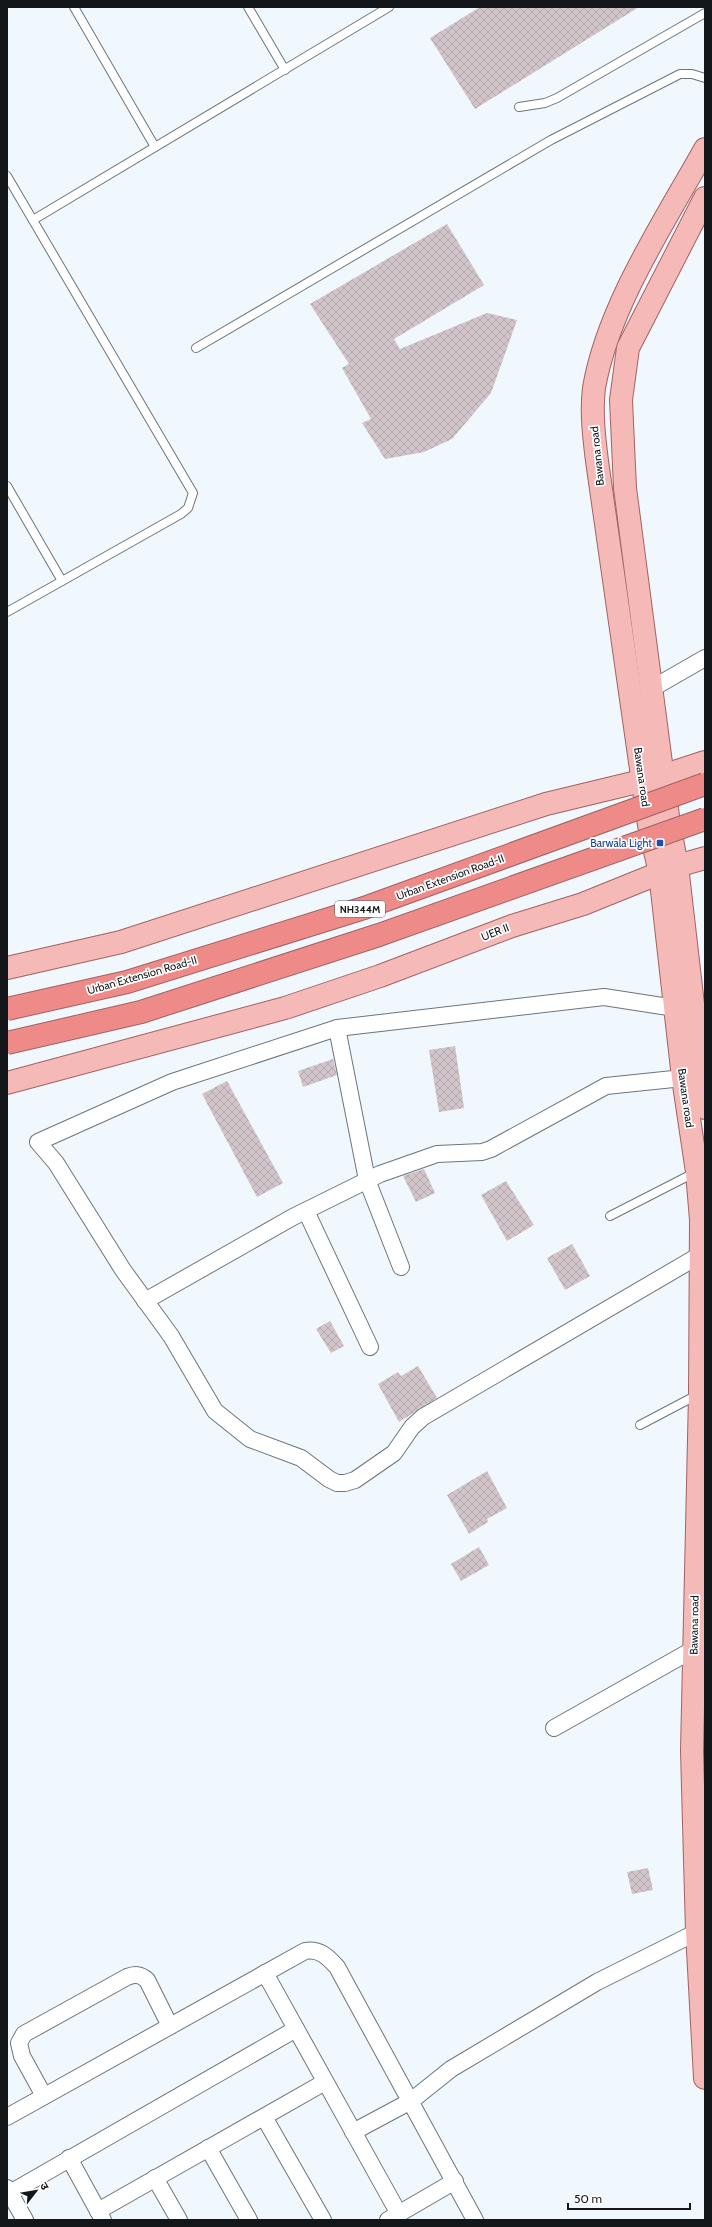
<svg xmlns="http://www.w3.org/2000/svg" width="712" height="2227" viewBox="0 0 712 2227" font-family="Cabin,'Noto Sans Devanagari',sans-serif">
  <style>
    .building { fill: url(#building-cross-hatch) }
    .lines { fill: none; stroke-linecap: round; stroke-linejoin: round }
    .lane-casing { stroke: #6d757c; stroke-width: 10 }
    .street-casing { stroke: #6d757c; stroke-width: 18 }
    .primary-casing { stroke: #a26262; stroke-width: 24 }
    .lane { stroke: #fff; stroke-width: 8 }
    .street { stroke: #fff; stroke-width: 16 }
    .primary { stroke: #f5b9b8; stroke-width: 22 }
    .highway-bridge-casing { stroke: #a26262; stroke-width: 24; stroke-linecap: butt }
    .highway-bridge { stroke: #ee8b89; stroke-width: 22 }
    .transit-dot { fill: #1a4fb4; stroke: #fff; stroke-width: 1.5 }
    .labels { text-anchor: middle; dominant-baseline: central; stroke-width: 3.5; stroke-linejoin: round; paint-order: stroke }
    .shield { fill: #fff; stroke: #5a5d5f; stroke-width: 1 }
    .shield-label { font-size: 10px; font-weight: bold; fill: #14171a }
    .street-label { font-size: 11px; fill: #14171a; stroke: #fff }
    .transit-label { font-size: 11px; fill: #164399; stroke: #fff; text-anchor: end }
  </style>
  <defs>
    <pattern id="building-cross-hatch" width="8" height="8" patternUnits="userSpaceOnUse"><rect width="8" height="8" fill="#d1c5ca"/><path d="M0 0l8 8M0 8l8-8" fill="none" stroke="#b3a8ad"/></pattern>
  </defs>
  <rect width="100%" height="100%" fill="#f0f8fe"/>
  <g class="building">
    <path d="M480 7H639L475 109 430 38Z"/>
    <path d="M447 224 484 285 394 339 400 349 487 313 517 320 491 393 452 439 424 452 385 459 362 423 371 419 342 368 349 364 310 304Z"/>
    <path d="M455 1046 464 1108 439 1112 429 1050Z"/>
    <path d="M333 1059 337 1075 303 1087 298 1071Z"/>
    <path d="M227 1081 283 1183 257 1197 202 1094Z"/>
    <path d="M424 1169 435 1193 416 1202 403 1176Z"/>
    <path d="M506 1181 534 1225 507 1241 481 1195Z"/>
    <path d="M572 1244 590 1276 565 1290 547 1258Z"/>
    <path d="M330 1321 344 1346 331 1353 316 1329Z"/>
    <path d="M418 1366 437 1398 399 1422 378 1384 398 1372 401 1376Z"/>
    <path d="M487 1471 507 1508 487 1519 488 1522 469 1534 447 1495Z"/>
    <path d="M479 1547 489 1565 461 1581 451 1564Z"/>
    <path d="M648 1868 653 1890 632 1894 627 1872Z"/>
  </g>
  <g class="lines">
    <defs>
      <g id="lane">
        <path d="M74 7 155 147"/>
        <path d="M248 7 285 70"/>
        <path d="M519 107 545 103 557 98 705 13"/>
        <path d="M7 176 193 493 188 508 181 514 7 612"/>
        <path d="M33 220 389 7"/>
        <path d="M196 348 551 140 680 74H692L705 78"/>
        <path d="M7 486 62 581"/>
        <path d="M610 1216 696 1172"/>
        <path d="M640 1425 697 1395"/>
      </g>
      <g id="street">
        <path d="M651 689 705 658"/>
        <path d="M675 1008 604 997 337 1028 172 1082 38 1142 56 1163 123 1270 171 1336 215 1411 250 1439 301 1458 329 1479 337 1483H345L355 1480 394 1453 412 1427 423 1417 700 1255"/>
        <path d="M337 1028 367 1180 401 1267"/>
        <path d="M306 1211 370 1347"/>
        <path d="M145 1301 293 1217 380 1174 437 1154 482 1152 491 1149 606 1086 683 1078"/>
        <path d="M554 1728 694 1649"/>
        <path d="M265 1973 399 2214"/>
        <path d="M44 2096 22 2056 19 2043 24 2034 127 1977C135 1974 140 1974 147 1980L170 2026"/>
        <path d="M7 2117 305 1951C319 1948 328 1957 337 1967L475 2220"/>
        <path d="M264 2117 323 2220"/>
        <path d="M353 2132 411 2101 451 2069 597 1982 697 1932"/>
        <path d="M208 2148 249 2220"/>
        <path d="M69 2158 103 2220"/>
        <path d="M155 2178 179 2220"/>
        <path d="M7 2188 25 2220"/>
        <path d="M10 2193 296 2029"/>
        <path d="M98 2211 325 2082"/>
        <path d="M388 2220 455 2181"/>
      </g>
      <g id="primary">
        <path d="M705 149C665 221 608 306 594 388 591 411 594 437 597 461L649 825 660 873 683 1078 697 1172 701 1220 700 1394 692 1751 697 1932 705 2078"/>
        <path d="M705 198 628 348 621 400 625 488 669 824 677 866 705 1108"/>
        <path d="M7 968 121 942 546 804 662 776 705 762"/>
        <path d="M7 1083 285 1008 380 976 512 926 583 904 677 866 705 858"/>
      </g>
    </defs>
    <use href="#lane" class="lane-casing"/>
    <use href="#street" class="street-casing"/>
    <use href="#primary" class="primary-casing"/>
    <use href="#lane" class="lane"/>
    <use href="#street" class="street"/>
    <use href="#primary" class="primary"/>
    <defs>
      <g id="highway-bridge">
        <path d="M7 1009 127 982 364 908 705 784"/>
        <path d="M7 1043 141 1012 379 935 705 819"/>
      </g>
    </defs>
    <use href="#highway-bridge" class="highway-bridge-casing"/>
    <use href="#highway-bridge" class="highway-bridge"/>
  </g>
  <rect class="transit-dot" x="656" y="839" width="8" height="8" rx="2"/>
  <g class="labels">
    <rect class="shield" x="335" y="901" width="50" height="16" rx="3"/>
    <g class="shield-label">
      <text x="360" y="909">NH344M</text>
    </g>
    <g class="street-label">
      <text transform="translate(597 456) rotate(-96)">Bawana road</text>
      <text transform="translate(642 777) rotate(82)">Bawana road</text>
      <text transform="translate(450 877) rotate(-20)">Urban Extension Road-II</text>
      <text transform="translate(495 932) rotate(-21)">UER II</text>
      <text transform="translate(142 975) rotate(-16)">Urban Extension Road-II</text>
      <text transform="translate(686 1098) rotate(82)">Bawana road</text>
      <text transform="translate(694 1625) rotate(-89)">Bawana road</text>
    </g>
    <g class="transit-label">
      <text x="652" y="843">Barwala Light</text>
    </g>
  </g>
  <rect width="712" height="2227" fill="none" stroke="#14171a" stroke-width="16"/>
  <g transform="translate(36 2191) rotate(59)" stroke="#ffffff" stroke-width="3" paint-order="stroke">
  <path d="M0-3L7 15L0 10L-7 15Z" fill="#14171a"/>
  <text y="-6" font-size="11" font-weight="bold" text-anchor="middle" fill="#14171a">उ</text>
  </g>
  <path d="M568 2203v6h122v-6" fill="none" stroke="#14171a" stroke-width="2"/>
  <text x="574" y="2203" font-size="12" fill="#14171a" stroke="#ffffff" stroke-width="3" paint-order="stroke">50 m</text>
</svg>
